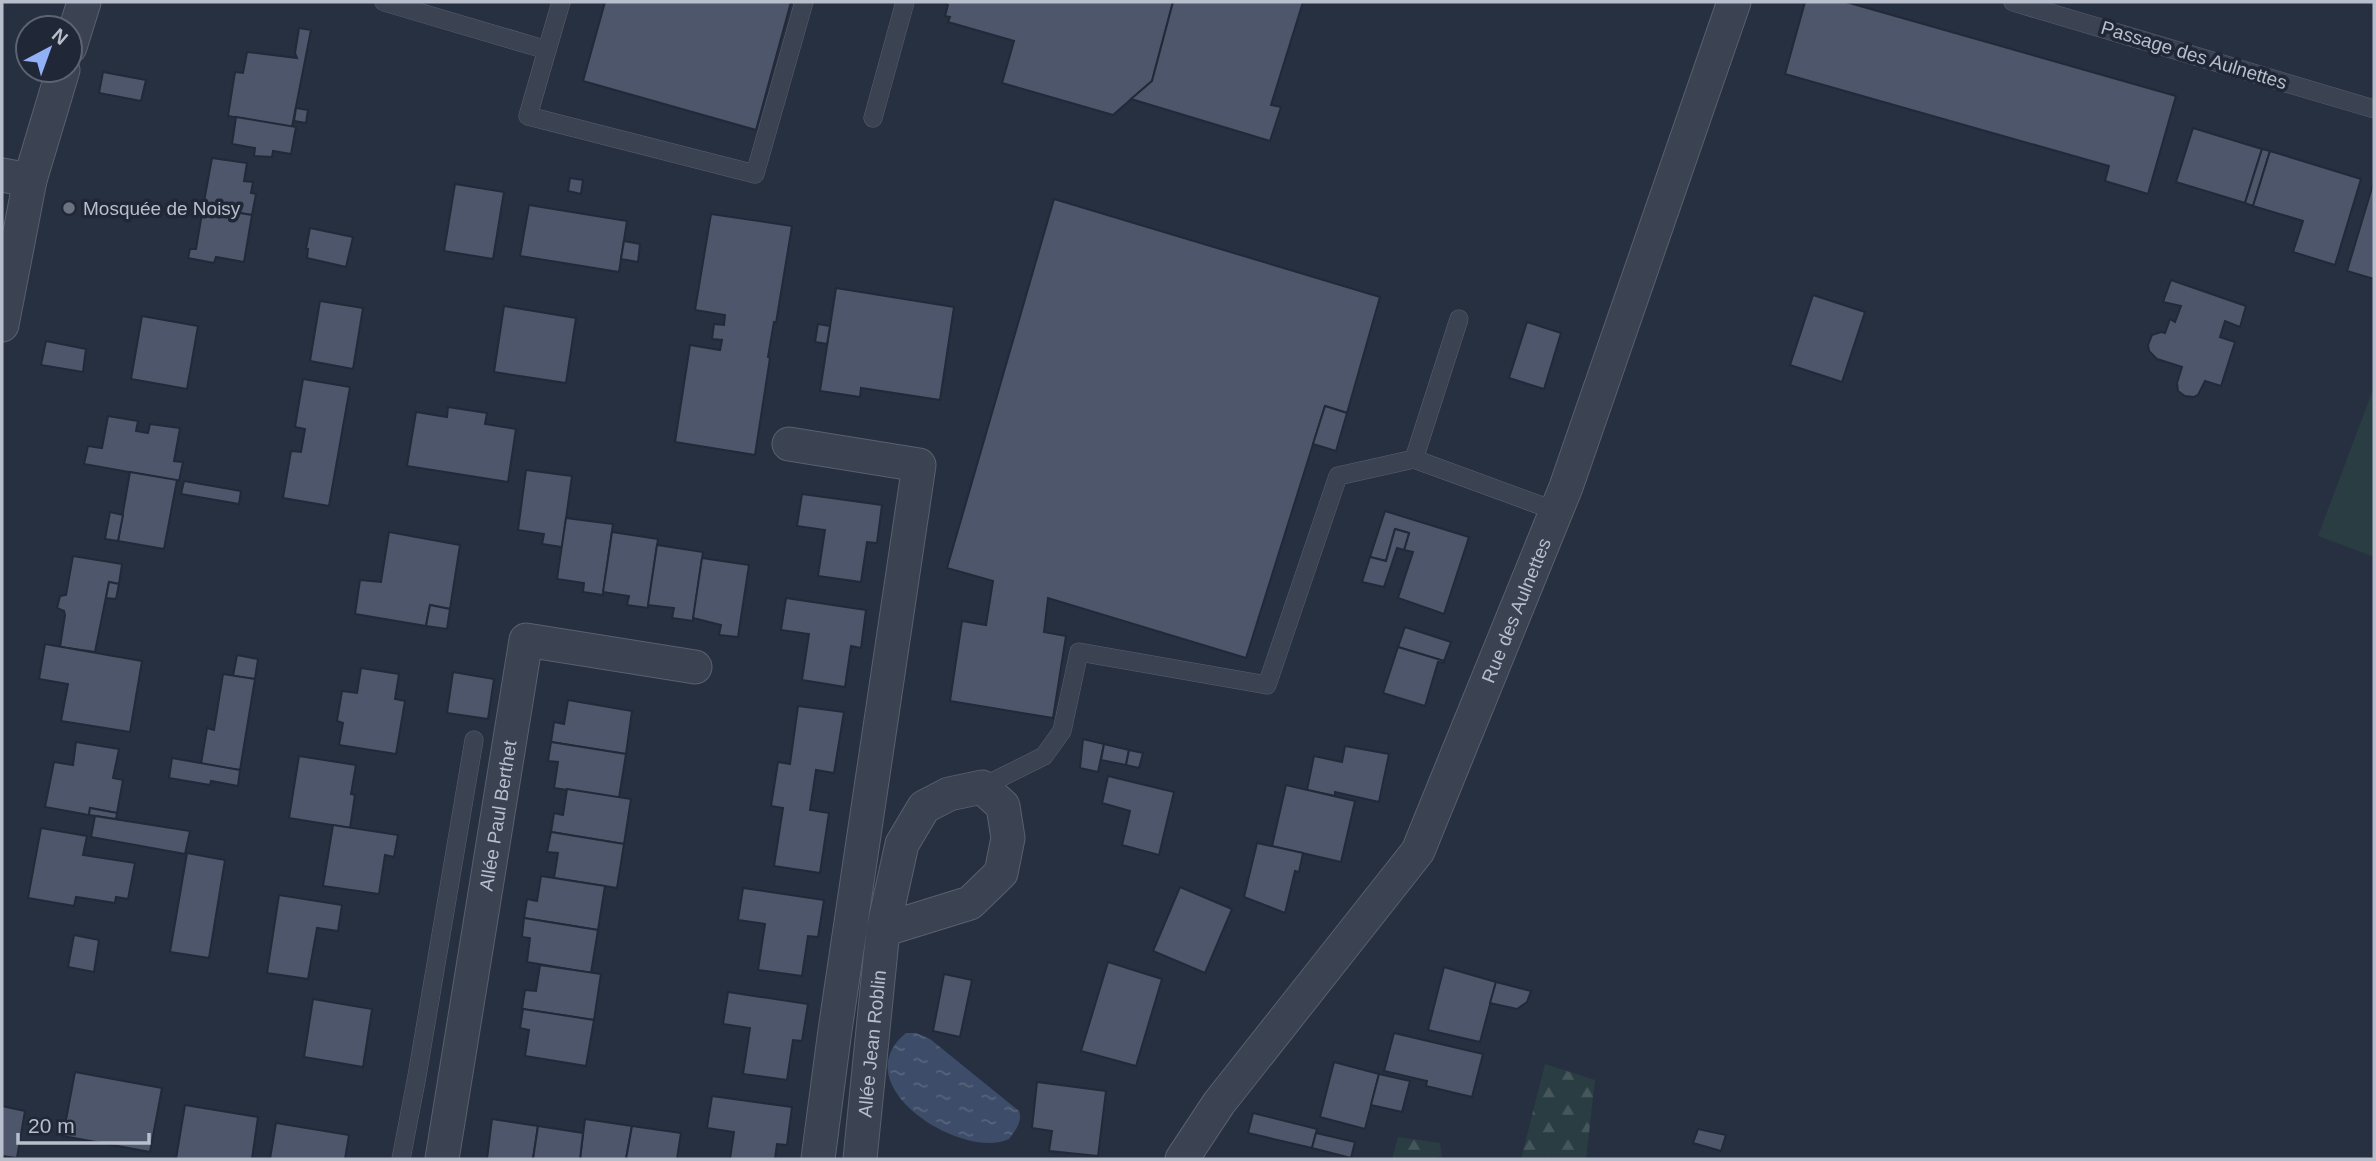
<svg xmlns="http://www.w3.org/2000/svg" width="2376" height="1161" viewBox="0 0 2376 1161" font-family="Helvetica,sans-serif">
  <style>
    .green { fill: #293d42 }
    .forest { fill: url(#forest-firs) }
    .water { fill: url(#water-ripples) }
    .building { fill: #4d566a; stroke: #222938; stroke-width: 2 }
    .lines { fill: none; stroke-linecap: round; stroke-linejoin: round }
    .service-casing { stroke: #59606e; stroke-width: 19 }
    .minor-casing { stroke: #59606e; stroke-width: 35 }
    .service { stroke: #3b4251; stroke-width: 18 }
    .minor { stroke: #3b4251; stroke-width: 33 }
    .worship-dot { fill: #6b7280; stroke: #202736; stroke-width: 2.5 }
    .labels { text-anchor: middle; dominant-baseline: central; stroke-width: 7; stroke-linejoin: round; paint-order: stroke }
    .street-label { font-size: 19px; fill: #b8becb; stroke: #202736 }
    .poi-label { font-size: 19px; fill: #b8becb; stroke: #202736; text-anchor: start }
  </style>
  <defs>
    <pattern id="forest-firs" width="22" height="20" patternUnits="userSpaceOnUse" patternTransform="scale(1.75)"><rect width="22" height="20" fill="#293d42"/><path d="M5 1l3.5 6h-7zM16 11l3.5 6h-7z" fill="#46575c"/></pattern>
    <pattern id="water-ripples" width="26" height="14" patternUnits="userSpaceOnUse" patternTransform="scale(1.75)"><rect width="26" height="14" fill="#3d4c69"/><path d="M2 4q2-2 4 0t4 0M15 11q2-2 4 0t4 0" fill="none" stroke="#57647d"/></pattern>
  </defs>
  <rect width="100%" height="100%" fill="#273041"/>
  <path class="green" d="M2374 387V557L2318 536Z"/>
  <g class="forest">
    <path d="M1545 1064 1595 1080 1586 1159H1521Z"/>
    <path d="M1398 1137 1440 1143 1442 1159H1392Z"/>
  </g>
  <path class="water" d="M906 1033H916L930 1039 1019 1111C1023 1121 1015 1131 1009 1139 962 1161 842 1085 906 1033Z"/>
  <g class="building">
    <path d="M605 2H791L756 130 583 81Z"/>
    <path d="M943 2H1173L1152 81 1113 115 1002 83 1014 41 948 22 950 17 945 16 948 5Z"/>
    <path d="M1173 2H1303L1271 105 1281 107 1270 141 1131 99 1152 81Z"/>
    <path d="M1805 2H1846L2176 96 2148 194 2105 181 2109 166 1785 74Z"/>
    <path d="M299 28 311 30 292 127 228 116 235 72 243 73 247 52 297 58 295 53Z"/>
    <path d="M103 72 146 80 141 101 99 93Z"/>
    <path d="M296 108 308 110 306 123 294 121Z"/>
    <path d="M236 117 296 127 291 154 273 151 272 157 254 156 255 148 232 144Z"/>
    <path d="M2193 128 2262 149 2245 203 2176 182Z"/>
    <path d="M2262 149 2270 151 2253 206 2245 203Z"/>
    <path d="M2270 151 2361 179 2335 265 2293 252 2303 221 2253 206Z"/>
    <path d="M212 158 247 163 244 181 253 182 251 193 256 194 252 215 203 207Z"/>
    <path d="M570 178 583 180 581 194 568 191Z"/>
    <path d="M2374 181V279L2347 271Z"/>
    <path d="M455 184 504 192 493 259 444 251Z"/>
    <path d="M1054 199 1380 297 1347 413 1325 406 1246 658 1048 598 1044 632 1066 636 1053 718 950 701 962 621 986 625 993 581 947 568Z"/>
    <path d="M529 205 627 221 619 272 520 256Z"/>
    <path d="M203 207 252 215 244 262 216 257 214 263 188 258 190 249H196Z"/>
    <path d="M711 214 792 226 776 323 774 322 768 357 770 358 755 455 675 442 690 345 720 350 722 340 712 339 714 324 724 325 725 315 695 310Z"/>
    <path d="M310 228 353 237 346 267 307 258 308 249H306Z"/>
    <path d="M624 241 640 244 638 262 621 259Z"/>
    <path d="M2171 280 2246 306 2240 327 2225 321 2220 337 2235 342 2221 386 2205 381 2198 395 2194 397 2185 396 2178 391 2177 383 2182 367 2157 359 2149 351 2148 345 2152 335 2161 332 2165 333 2170 319 2175 322 2181 306 2163 302Z"/>
    <path d="M836 288 954 307 940 400 861 388 860 397 820 391Z"/>
    <path d="M1813 295 1865 312 1842 382 1790 365Z"/>
    <path d="M320 301 363 308 353 369 310 361Z"/>
    <path d="M504 306 576 318 566 383 494 372Z"/>
    <path d="M142 316 198 326 187 389 131 379Z"/>
    <path d="M1527 322 1561 333 1544 389 1509 378Z"/>
    <path d="M818 324 830 326 827 344 815 342Z"/>
    <path d="M46 341 86 349 83 372 41 365Z"/>
    <path d="M303 379 350 387 329 506 283 498 291 451 301 452 305 429 295 427Z"/>
    <path d="M1325 406 1347 413 1336 451 1313 444Z"/>
    <path d="M448 407 487 413 485 424 516 429 508 482 407 466 416 412 447 417Z"/>
    <path d="M108 416 138 421 136 431 148 433 150 424 180 428 174 461 183 462 179 481 84 464 88 446 102 448Z"/>
    <path d="M526 470 572 476 562 547 542 544 544 534 518 530Z"/>
    <path d="M130 472 177 480 164 549 118 541Z"/>
    <path d="M184 481 241 491 239 504 181 494Z"/>
    <path d="M802 494 882 505 877 543 867 542 861 582 818 576 825 530 797 526Z"/>
    <path d="M1385 511 1469 537 1444 614 1398 598 1413 552 1404 550 1409 533 1395 529 1386 561 1370 557Z"/>
    <path d="M110 512 123 515 118 541 105 539Z"/>
    <path d="M566 518 613 524 603 595 583 592 584 583 557 579Z"/>
    <path d="M1395 529 1409 533 1404 550 1397 548 1384 587 1362 582 1370 557 1386 561Z"/>
    <path d="M389 532 460 545 450 609 430 605 426 626 355 614 360 580 381 582Z"/>
    <path d="M612 532 658 539 648 608 627 605 629 596 603 592Z"/>
    <path d="M657 545 703 552 693 621 672 618 674 608 648 605Z"/>
    <path d="M73 556 122 564 119 584 109 582 95 652 60 647 65 615 64 611 57 608 60 596 66 595Z"/>
    <path d="M702 558 749 565 738 637 719 635 721 625 693 618Z"/>
    <path d="M109 582 119 584 116 599 106 598Z"/>
    <path d="M786 598 866 610 861 648 851 646 845 687 802 680 809 634 781 630Z"/>
    <path d="M430 605 450 609 447 629 426 626Z"/>
    <path d="M1405 627 1451 642 1444 661 1398 647Z"/>
    <path d="M45 644 142 661 130 732 61 721 68 684 39 679Z"/>
    <path d="M1398 647 1444 661V663L1438 662 1425 706 1383 693Z"/>
    <path d="M237 655 258 659 255 679 233 676Z"/>
    <path d="M361 668 399 674 395 699 405 701 396 754 339 745 343 723 337 721 342 691 357 693Z"/>
    <path d="M453 672 494 679 488 719 447 713Z"/>
    <path d="M223 674 255 679 240 770 201 764 207 728 214 730Z"/>
    <path d="M568 700 632 711 626 754 551 742 554 722 564 724Z"/>
    <path d="M798 706 844 712 834 773 816 770 810 810 829 813 820 873 774 866 783 808 771 806 778 762 790 764Z"/>
    <path d="M1083 739 1104 744 1098 772 1080 768Z"/>
    <path d="M76 742 119 749 113 778 123 780 117 813 90 808 89 815 45 807 54 762 73 765Z"/>
    <path d="M551 742 626 754 619 798 554 788 558 762 548 761Z"/>
    <path d="M1104 744 1129 750 1126 765 1101 760Z"/>
    <path d="M1345 746 1389 754 1379 802 1335 792V796L1307 790 1314 756 1342 762Z"/>
    <path d="M1129 750 1143 753 1139 768 1126 765Z"/>
    <path d="M299 756 356 765 351 794 355 795 350 828 289 818Z"/>
    <path d="M172 758 240 770 238 786 211 781 210 785 169 778Z"/>
    <path d="M1108 776 1174 792 1159 855 1122 845 1130 811 1102 803Z"/>
    <path d="M1286 785 1355 801 1341 862 1272 846Z"/>
    <path d="M567 789 631 799 624 844 551 832 554 813 563 815Z"/>
    <path d="M90 808 117 813 116 819 89 815Z"/>
    <path d="M95 816 190 831 185 854 91 837Z"/>
    <path d="M333 825 398 835 394 857 385 855 379 894 323 886Z"/>
    <path d="M41 828 87 836 83 855 135 863 128 899 116 897 115 903 76 897 74 906 28 898Z"/>
    <path d="M551 832 624 844 617 888 554 878 558 853 547 852Z"/>
    <path d="M1257 843 1303 853 1299 872 1295 871 1285 913 1244 897Z"/>
    <path d="M187 853 225 860 209 958 170 952Z"/>
    <path d="M541 876 605 886 598 930 524 918 527 899 537 901Z"/>
    <path d="M1180 887 1232 909 1205 973 1153 951Z"/>
    <path d="M743 888 824 900 818 937 808 936 802 976 758 970 765 924 738 920Z"/>
    <path d="M279 895 342 905 338 931 317 928 308 979 267 973Z"/>
    <path d="M524 918 598 930 591 973 527 962 530 938 522 937Z"/>
    <path d="M74 935 99 940 94 972 68 967Z"/>
    <path d="M1108 962 1162 979 1136 1066 1081 1051Z"/>
    <path d="M540 965 601 974 594 1020 522 1009 525 990 536 991Z"/>
    <path d="M1444 967 1496 982 1480 1042 1428 1030Z"/>
    <path d="M944 974 972 980 960 1037 933 1031Z"/>
    <path d="M1496 982 1531 991 1527 1002 1517 1009 1490 1003Z"/>
    <path d="M728 992 808 1004 802 1041 793 1040 787 1080 743 1074 750 1028 723 1024Z"/>
    <path d="M313 999 372 1009 363 1067 304 1057Z"/>
    <path d="M523 1009 594 1020 586 1066 525 1056 529 1030 520 1028Z"/>
    <path d="M1394 1033 1483 1054 1472 1097 1426 1086 1427 1081 1384 1071Z"/>
    <path d="M1334 1062 1379 1074 1365 1129 1320 1117Z"/>
    <path d="M75 1072 162 1088 150 1152 63 1136Z"/>
    <path d="M1379 1074 1410 1081 1402 1112 1371 1105Z"/>
    <path d="M1037 1082 1106 1091 1098 1156 1049 1151 1052 1131 1032 1128Z"/>
    <path d="M712 1096 792 1107 787 1145 777 1144 775 1159H730L734 1132 707 1128Z"/>
    <path d="M185 1105 258 1117 252 1159H176Z"/>
    <path d="M2 1106 25 1111 17 1158 2 1156Z"/>
    <path d="M1253 1113 1317 1129 1312 1148 1248 1133Z"/>
    <path d="M492 1119 538 1126 533 1159H487Z"/>
    <path d="M585 1119 632 1126 626 1159H580Z"/>
    <path d="M276 1123 349 1135 345 1159H270Z"/>
    <path d="M538 1126 583 1133 580 1159H533Z"/>
    <path d="M632 1126 681 1133 677 1159H626Z"/>
    <path d="M1698 1129 1726 1135 1721 1151 1693 1143Z"/>
    <path d="M1316 1133 1355 1142 1351 1158 1312 1148Z"/>
  </g>
  <g class="lines">
    <defs>
      <g id="service">
        <path d="M384 2 547 50 561 2"/>
        <path d="M2013 2 2374 109"/>
        <path d="M547 50 528 116 755 174 804 2"/>
        <path d="M873 118 905 2"/>
        <path d="M1414 459 1459 319"/>
        <path d="M982 787 1044 756 1062 731 1079 652 1267 685 1338 476 1414 459 1556 511"/>
        <path d="M401 1159 417 1076 474 740"/>
      </g>
      <g id="minor">
        <path d="M70 47 84 2"/>
        <path d="M2 175 30 180"/>
        <path d="M2 325 30 180 63 70"/>
        <path d="M789 444 919 465 835 1030 818 1159"/>
        <path id="s1" d="M442 1159 526 640 695 667"/>
        <path id="s2" d="M860 1159 883 930 902 844 924 807 949 794 982 787 1003 806 1008 838 1001 873 970 903 883 930"/>
        <path id="s3" d="M1182 1159 1219 1103 1418 851 1566 487 1734 2"/>
      </g>
    </defs>
    <use href="#service" class="service-casing"/>
    <use href="#minor" class="minor-casing"/>
    <use href="#service" class="service"/>
    <use href="#minor" class="minor"/>
  </g>
  <circle class="worship-dot" cx="69" cy="208" r="7"/>
  <g class="labels">
    <g class="street-label">
      <text transform="translate(2194 55) rotate(17)">Passage des Aulnettes</text>
      <text stroke="none"><textPath href="#s3" startOffset="648">Rue des Aulnettes</textPath></text>
      <text stroke="none"><textPath href="#s1" startOffset="348">Allée Paul Berthet</textPath></text>
      <text stroke="none"><textPath href="#s2" startOffset="116">Allée Jean Roblin</textPath></text>
    </g>
    <g class="poi-label">
      <text x="83" y="208">Mosquée de Noisy</text>
    </g>
  </g>
  <rect width="2376" height="1161" fill="none" stroke="#b8becb" stroke-width="7"/>
  <g transform="translate(49 49) rotate(41)"><circle r="33" fill="#202736" stroke="#5d6372" stroke-width="2"/>
  <path d="M0-5L12 26L0 18L-12 26Z" fill="#92b0f6"/>
  <text y="-10" font-size="19" font-weight="bold" text-anchor="middle" fill="#b8becb">N</text>
  </g>
  <path d="M18 1133v10h131v-10" fill="none" stroke="#b8becb" stroke-width="3.5"/>
  <text x="28" y="1133" font-size="21" fill="#b8becb" stroke="#202736" stroke-width="5" paint-order="stroke">20 m</text>
</svg>
